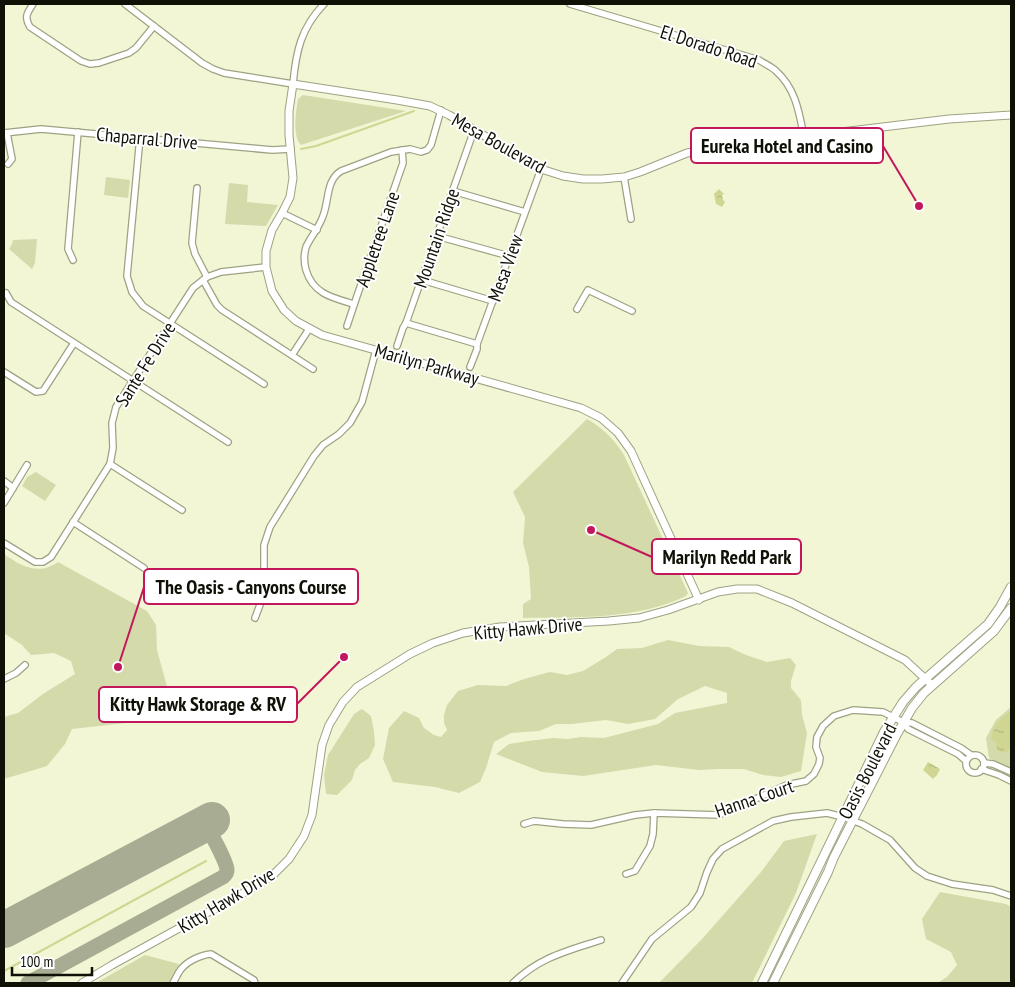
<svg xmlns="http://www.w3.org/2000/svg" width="1015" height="987" viewBox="0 0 1015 987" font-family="'PT Sans Narrow',sans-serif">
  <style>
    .green { fill: #d5daab }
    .water { fill: url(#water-ripples) }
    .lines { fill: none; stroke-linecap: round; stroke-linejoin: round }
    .stream { stroke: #d0d691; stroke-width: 2 }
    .taxiway { stroke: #a8ac92; stroke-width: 15 }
    .runway { stroke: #a8ac92; stroke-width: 36 }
    .minor-casing { stroke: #9ea283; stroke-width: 8 }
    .tertiary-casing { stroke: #9ea283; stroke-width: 9 }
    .secondary-casing { stroke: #9ea283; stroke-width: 10 }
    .minor { stroke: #fff; stroke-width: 5.5 }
    .tertiary { stroke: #fff; stroke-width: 7 }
    .secondary { stroke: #fff; stroke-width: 8 }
    .labels { text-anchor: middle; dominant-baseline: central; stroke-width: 4; stroke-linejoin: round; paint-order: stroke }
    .street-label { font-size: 19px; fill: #101106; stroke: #fff }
    .leader { fill: none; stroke: #c2185b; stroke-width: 2 }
    .callout-dot { fill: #c2185b; stroke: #fff; stroke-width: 2 }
    .callout { fill: #fff; stroke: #c2185b; stroke-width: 2 }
    .callout-label { font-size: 20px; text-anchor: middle; font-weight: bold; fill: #101106 }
  </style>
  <defs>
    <pattern id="water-ripples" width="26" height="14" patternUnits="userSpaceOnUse" patternTransform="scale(1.25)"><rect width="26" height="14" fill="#d0d691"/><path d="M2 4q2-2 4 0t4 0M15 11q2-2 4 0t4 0" fill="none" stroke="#b2b77c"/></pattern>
  </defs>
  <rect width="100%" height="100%" fill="#f2f6d5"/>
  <g class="green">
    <path d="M303 95 406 111 301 145C292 135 296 112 298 99Z"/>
    <path d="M106 177 130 180 128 198 104 195Z"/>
    <path d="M229 183 248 185 247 202 278 205 266 226 225 224Z"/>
    <path d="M37 239 35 263 32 269 9 249 12 244 13 240Z"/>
    <path d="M587 419C603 428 614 439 624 455L688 593 686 596C637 620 576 617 523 618V604L531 599 529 567 523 543 525 517 513 492Z"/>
    <path d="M36 472 56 485 45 501 22 486 27 477Z"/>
    <path d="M4 554C21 566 38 576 58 562L147 611 156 625 157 650 168 690 153 720 72 729 65 744 47 766 4 779V717L18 713 43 694 75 674 71 661 54 653 31 655 22 645 4 633Z"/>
    <path d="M668 640 699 646 729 647 746 655 767 662 790 658 796 665 791 681V688L801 700 802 715 807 733 801 771 781 777 763 775 744 769H718L699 770 656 765 583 776 542 772 496 754 509 744 528 741 553 738 568 739 581 737 604 738 658 724 675 713 727 703V693L705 686 678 699 655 719 628 724 606 720 572 724H556L539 731 511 733 494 742 486 768 480 782 459 793 435 787 393 782 383 759 389 728 404 711 419 718 424 728 434 735 441 737 447 730 444 723V715L447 705 458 691 478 685 506 686 524 679 550 672 567 675 583 671 606 657 617 649 642 648Z"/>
    <path d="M1011 707V770L989 758 986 738 996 720Z"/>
    <path d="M362 709 371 716 374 731 375 745 369 758 360 764 355 770 352 780 337 795 326 794 324 775 328 755 354 714Z"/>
    <path d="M817 834 796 893 752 983H659L703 938 761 872 784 841Z"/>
    <path d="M940 892 1006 904 1011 907V983H937L947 977 957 965 951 952 926 939 922 919Z"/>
    <path d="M145 955 179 964 169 983H96Z"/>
  </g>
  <g class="water">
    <path d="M719 189 724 194 722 195 723 200 725 202 722 207 716 204 714 194Z"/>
    <path d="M1011 711V737L1010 743 1011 748 1007 752H1001L997 750 996 742 992 740C990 726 1002 718 1011 711Z"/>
    <path d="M928 762 940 769 937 775 933 779 923 770Z"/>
  </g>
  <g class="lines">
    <g class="stream">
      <path d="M301 149 316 146 414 111"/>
      <path d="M4 971 206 861"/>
    </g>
    <path class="taxiway" d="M28 983 223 877C225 875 227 874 227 870 227 864 212 833 207 830 203 827 200 828 195 829"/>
    <path class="runway" d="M4 930 212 820"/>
    <defs>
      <g id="minor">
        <path d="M33 4C27 13 24 17 30 27L81 61 90 64 99 63 129 53 136 48 154 26"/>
        <path d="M125 4 202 63 213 69 224 73 293 84C296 51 301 28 324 4"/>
        <path d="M570 4 759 60C765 64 772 67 776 71 796 89 799 112 804 137"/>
        <path d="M4 133 41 129 272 150 291 149"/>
        <path d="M7 133 12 159 8 164"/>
        <path d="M140 137 127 276 132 292 143 306 264 384"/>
        <path d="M624 177 631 219"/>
        <path d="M197 188 192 243 195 254 207 277"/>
        <path d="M453 191 525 212"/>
        <path d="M282 213 317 230"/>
        <path d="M437 236 509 256"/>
        <path d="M73 260 68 249 78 132"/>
        <path d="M203 280 217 305 222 310 313 369"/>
        <path d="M422 280 493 301"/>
        <path d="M6 293 11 302 228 442"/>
        <path d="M354 304C333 298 313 294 306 270 304 263 304 254 306 247 311 236 319 228 323 216 329 201 326 180 341 171L391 152 410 149 421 152 427 150 431 145 441 110"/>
        <path d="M577 309 588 290 632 311"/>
        <path d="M406 323 477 344"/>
        <path d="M347 326 357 296 403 163 402 150"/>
        <path d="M397 346 403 328 406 323 474 130"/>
        <path d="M292 355 309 329"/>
        <path d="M470 367 477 349V344L541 169"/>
        <path d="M4 372 36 392 43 391 74 343"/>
        <path d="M110 464 182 510"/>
        <path d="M4 481 13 488"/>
        <path d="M4 503 27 465"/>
        <path d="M73 522 144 568"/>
        <path d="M4 543 35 562H43L51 557 110 464 113 448 112 423 116 407 193 288 207 277 221 272 266 267"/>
        <path d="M255 618 261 602 264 587V545L270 527 314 456 323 445 339 434 350 423 362 402 376 350"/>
        <path d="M4 679 16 673 25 665"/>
        <path d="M903 722 912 723 961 748 971 755"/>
        <circle cx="975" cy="764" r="9"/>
        <path d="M984 763 993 764 1011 772"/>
        <path d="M981 769 999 775 1011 781"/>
        <path d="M524 824 534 821 563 824 591 825 635 815 654 813 719 815 787 785 806 781 814 774 819 764 820 758 816 747 817 737 823 726 834 716 853 710 883 712 903 722 908 729 958 754 966 761"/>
        <path d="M626 874 635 871 650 846 653 834 654 813"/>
        <path d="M173 983C175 980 177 975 179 972 185 962 200 955 211 954L254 980 255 983"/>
        <path d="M513 983C540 957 567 951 601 940"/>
        <path d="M622 983 652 939 691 907 700 893 707 872 713 859 722 849 773 821 791 817 827 813 843 817 862 824 890 840 915 868 927 876 952 884 993 890 1011 896"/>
      </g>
      <g id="tertiary">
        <path d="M699 600 631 451 618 433 601 418 581 408 322 335 296 321 284 310 272 291 266 267V251L272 230 282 213 290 197 293 178 289 135V111L293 84 397 100 430 106 449 115 541 169 563 176 583 179H602L624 177 640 172 687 153 717 147 949 119 1011 115"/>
        <path d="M82 983 112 965 254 887 274 874 289 859 304 836 312 815 322 745 329 725 343 702 357 687 410 654 433 643 463 633 500 627 609 621 639 618 668 610 718 592 737 589H757L792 603 905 660 932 685"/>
      </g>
      <g id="secondary">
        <path d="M762 983 884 732 903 702 916 687 988 624 1000 607 1011 587"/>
        <path d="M773 983 828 872 834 857 897 734 912 708 924 693 994 631 1011 608"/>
      </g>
    </defs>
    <use href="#minor" class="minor-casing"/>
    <use href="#tertiary" class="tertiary-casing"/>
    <use href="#secondary" class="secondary-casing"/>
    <use href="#minor" class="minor"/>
    <use href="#tertiary" class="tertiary"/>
    <use href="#secondary" class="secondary"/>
  </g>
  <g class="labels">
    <g class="street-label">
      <text transform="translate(709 46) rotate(18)">El Dorado Road</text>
      <text transform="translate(147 138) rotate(5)">Chaparral Drive</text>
      <text transform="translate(499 143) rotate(29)">Mesa Boulevard</text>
      <text transform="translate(436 238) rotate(-71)">Mountain Ridge</text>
      <text transform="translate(377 239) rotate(-71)">Appletree Lane</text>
      <text transform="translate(505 268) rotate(-70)">Mesa View</text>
      <text transform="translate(145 364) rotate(-58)">Sante Fe Drive</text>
      <text transform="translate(427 364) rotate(16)">Marilyn Parkway</text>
      <text transform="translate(528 628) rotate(-5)">Kitty Hawk Drive</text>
      <text transform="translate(867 771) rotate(-63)">Oasis Boulevard</text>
      <text transform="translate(754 798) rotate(-19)">Hanna Court</text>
      <text transform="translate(226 900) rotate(-31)">Kitty Hawk Drive</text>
    </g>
  </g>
  <path class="leader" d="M919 206L883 146M591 530L652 557M118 667L144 587M344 657L297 704"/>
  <g class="callout-dot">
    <circle cx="919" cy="206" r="5"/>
    <circle cx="591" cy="530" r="5"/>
    <circle cx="118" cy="667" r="5"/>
    <circle cx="344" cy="657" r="5"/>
  </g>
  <g class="callout">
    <rect x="691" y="128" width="192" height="35" rx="5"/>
    <rect x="652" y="539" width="149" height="35" rx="5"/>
    <rect x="144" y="569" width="214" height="35" rx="5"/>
    <rect x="99" y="687" width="198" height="35" rx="5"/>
  </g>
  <g class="callout-label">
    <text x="787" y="153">Eureka Hotel and Casino</text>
    <text x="727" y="564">Marilyn Redd Park</text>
    <text x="251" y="594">The Oasis - Canyons Course</text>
    <text x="198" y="711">Kitty Hawk Storage &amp; RV</text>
  </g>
  <rect width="1015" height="987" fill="none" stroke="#101106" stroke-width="10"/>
  <path d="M12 967v8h80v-8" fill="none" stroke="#101106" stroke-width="2.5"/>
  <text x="20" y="967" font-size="15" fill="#101106" stroke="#ffffff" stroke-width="4" paint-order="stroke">100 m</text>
</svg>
